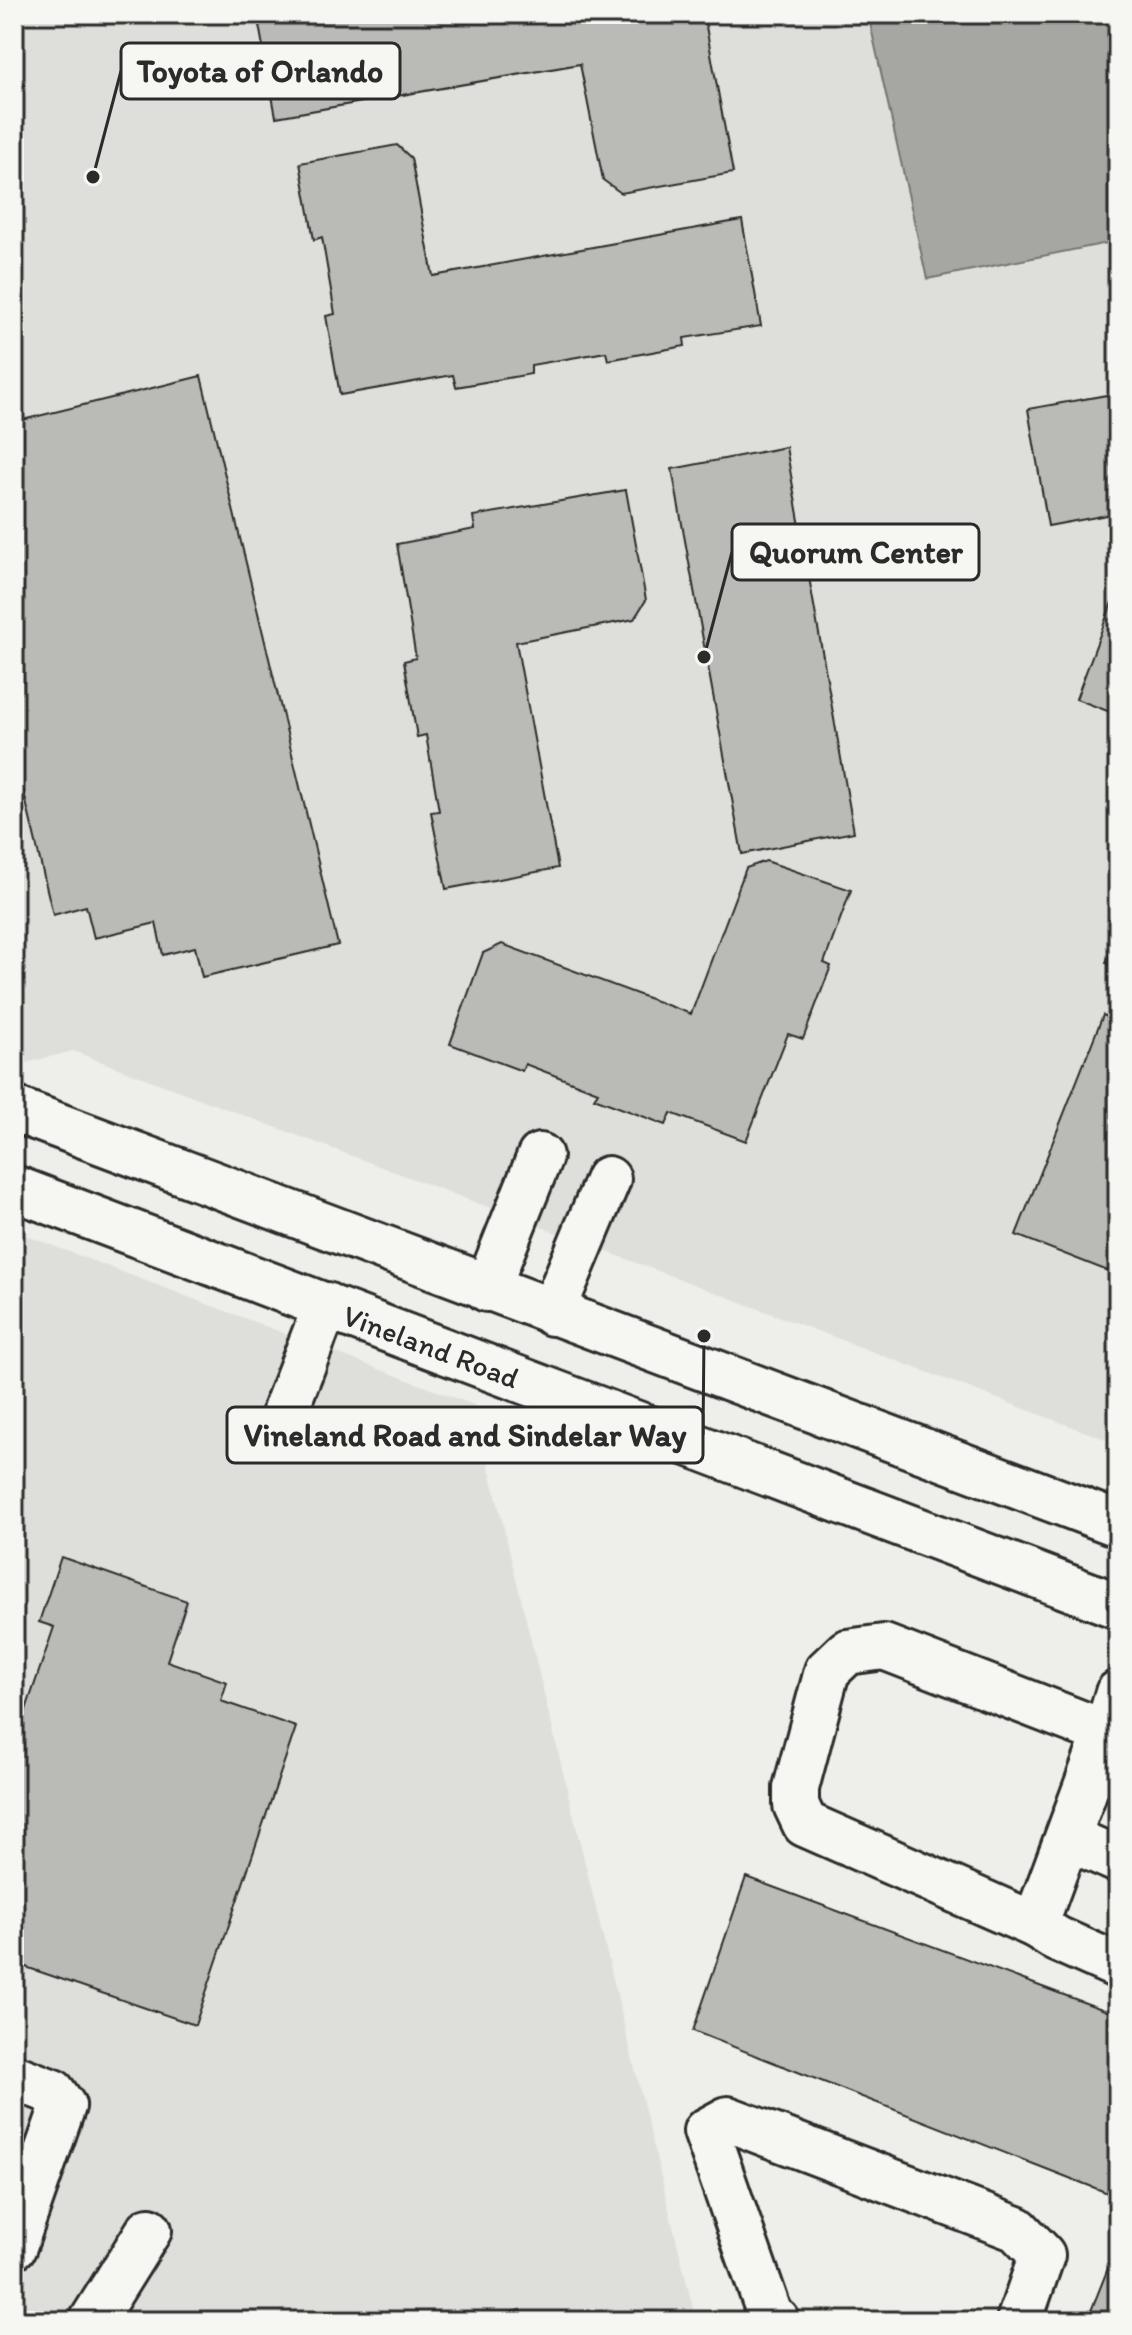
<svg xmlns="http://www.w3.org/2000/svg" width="1132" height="2335" viewBox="0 0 1132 2335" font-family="Itim,sans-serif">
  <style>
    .built { fill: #dededb }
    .water { fill: #a6a6a3; stroke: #757573; stroke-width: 2 }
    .building { fill: #babab7; stroke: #2b2b2b; stroke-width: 2 }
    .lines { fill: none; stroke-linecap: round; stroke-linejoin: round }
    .minor-casing { stroke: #2b2b2b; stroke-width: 50 }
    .minor { stroke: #f6f6f2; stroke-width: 44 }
    .labels { text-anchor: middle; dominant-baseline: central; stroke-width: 7; stroke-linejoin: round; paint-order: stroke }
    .street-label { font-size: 30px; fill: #2b2b2b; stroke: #f6f6f2 }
    .leader { fill: none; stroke: #2b2b2b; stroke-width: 3 }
    .callout-dot { fill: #2b2b2b; stroke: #f6f6f2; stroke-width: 3 }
    .callout { fill: #f6f6f2; stroke: #2b2b2b; stroke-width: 3 }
    .callout-label { font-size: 32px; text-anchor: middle; font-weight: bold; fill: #2b2b2b }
  </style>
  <rect width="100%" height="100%" fill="#eeeeea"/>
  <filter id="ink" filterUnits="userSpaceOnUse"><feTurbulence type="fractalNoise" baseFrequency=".0125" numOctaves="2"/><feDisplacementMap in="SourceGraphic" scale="16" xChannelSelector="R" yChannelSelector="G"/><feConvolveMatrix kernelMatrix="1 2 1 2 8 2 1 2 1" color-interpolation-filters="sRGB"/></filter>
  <g filter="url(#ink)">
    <g class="built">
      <path d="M14 14H1118V1444L73 1051 14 1066Z"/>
      <path d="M14 1231 474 1405 696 2321H14Z"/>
    </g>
    <path class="water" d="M868 14H1118V241L927 279Z"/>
    <g class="building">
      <path d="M257 14H690L692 23 705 21 733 173 621 193 603 180 580 64 276 117Z"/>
      <path d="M397 145 411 158 433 276 742 220 761 326 684 338 685 346 608 360 606 352 531 365V374L456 387 453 375 340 395 326 316 335 314 322 237 314 240 300 163Z"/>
      <path d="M201 376 338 945 202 977 195 947 163 955 156 923 94 938 86 906 53 915 14 751V422Z"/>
      <path d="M1107 395 1111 405 1118 404V513L1048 526 1028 409Z"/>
      <path d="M786 447 854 832 742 854 672 469Z"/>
      <path d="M626 490 646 600 634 619 516 642 558 868 446 889 431 812 439 811 426 735 417 737 404 661 416 658 397 544 475 529 473 516Z"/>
      <path d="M1117 589H1118V715L1076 699Z"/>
      <path d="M766 861 851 890 824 963 831 966 803 1039 788 1034 746 1141 671 1113 666 1125 594 1098 598 1092 525 1064 522 1071 450 1044 483 953 502 944 691 1014 746 868Z"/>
      <path d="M1118 930V967L1106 963Z"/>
      <path d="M1103 1015 1118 1021V1275L1016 1235Z"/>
      <path d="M61 1557 187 1601 167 1661 227 1682 221 1701 296 1727 195 2025 14 1963V1745L54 1627 39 1622Z"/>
      <path d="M746 1877 1118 2015V2197L693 2031Z"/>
      <path d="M14 2140 27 2144 14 2183Z"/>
      <path d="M1118 2243V2321H1087Z"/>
      <path d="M521 2310 524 2321H475Z"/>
    </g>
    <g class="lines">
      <defs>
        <g id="minor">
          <path d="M14 1109 1118 1524"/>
          <path id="s1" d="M14 1188 1118 1606"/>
          <path d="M487 1289 540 1156"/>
          <path d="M552 1313 608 1179"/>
          <path d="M285 1411 326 1305"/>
          <path d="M1118 1693 1106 1733 1035 1925 805 1824 796 1805V1788L827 1671 847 1652 884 1647 1106 1733 1118 1738"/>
          <path d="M1068 1838 1118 1860"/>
          <path d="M1035 1925 1057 1939 1118 1966"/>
          <path d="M14 2077 53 2092 63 2106 14 2246"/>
          <path d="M92 2321 149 2230"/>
          <path d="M777 2321 771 2318 706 2131 728 2119 1017 2229 1042 2255 1019 2321"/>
        </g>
      </defs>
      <use href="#minor" class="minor-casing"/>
      <use href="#minor" class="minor"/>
    </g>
  </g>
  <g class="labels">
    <g class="street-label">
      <text stroke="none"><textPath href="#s1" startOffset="446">Vineland Road</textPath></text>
    </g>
  </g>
  <path class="leader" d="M93 177L121 71M704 657L732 552M704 1336L703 1435"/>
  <g class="callout-dot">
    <circle cx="93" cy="177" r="8"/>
    <circle cx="704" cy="657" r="8"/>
    <circle cx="704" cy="1336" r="8"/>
  </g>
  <g class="callout">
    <rect x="121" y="43" width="279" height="56" rx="8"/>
    <rect x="732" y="524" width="247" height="56" rx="8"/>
    <rect x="227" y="1407" width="476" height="56" rx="8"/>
  </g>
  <g class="callout-label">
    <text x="260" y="82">Toyota of Orlando</text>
    <text x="856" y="563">Quorum Center</text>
    <text x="465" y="1446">Vineland Road and Sindelar Way</text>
  </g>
  <rect width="1132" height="2335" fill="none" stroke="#f6f6f2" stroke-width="48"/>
  <rect x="24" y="24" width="1084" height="2287" fill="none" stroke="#2b2b2b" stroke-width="3" filter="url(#ink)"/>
</svg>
